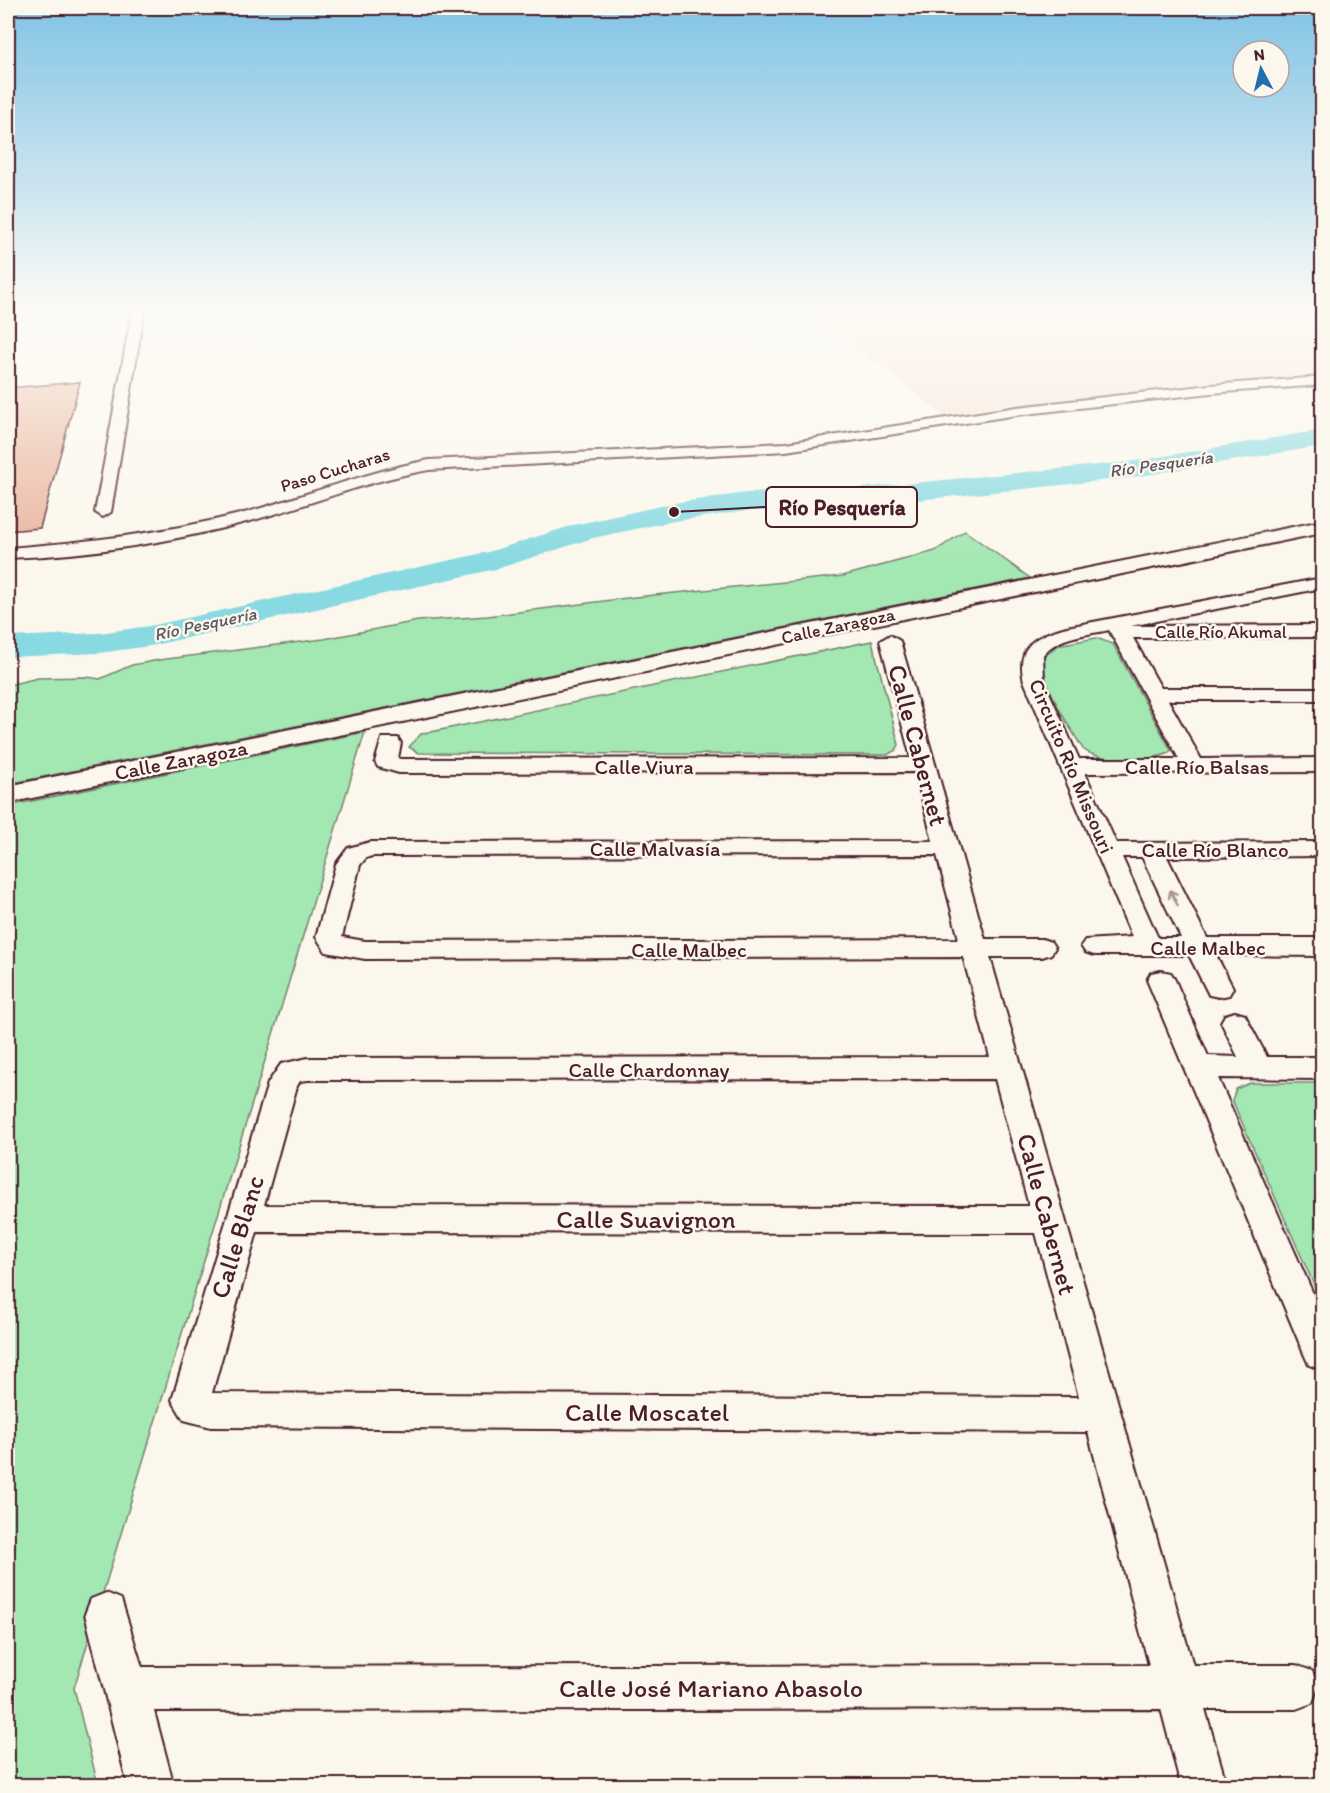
<svg xmlns="http://www.w3.org/2000/svg" width="1330" height="1793" viewBox="0 0 1330 1793" font-family="Itim,sans-serif">
  <style>
    .built { fill: #f6e3d4 }
    .green { fill: #a3e7b2; stroke: #76836e; stroke-width: 1.5 }
    .lines { fill: none; stroke-linecap: round; stroke-linejoin: round }
    .river { fill: #88d9e1; fill-rule: evenodd }
    .building { fill: #e9b49d; stroke: #4a1f2b; stroke-width: 1.5 }
    .minor-casing { stroke: #4a1f2b; stroke-width: 4 }
    .tertiary-casing { stroke: #4a1f2b; stroke-width: 4 }
    .minor { fill: #fbf7ec; fill-rule: evenodd }
    .tertiary { fill: #fbf7ec; fill-rule: evenodd }
    .oneway { stroke: #ab9695 }
    .labels { text-anchor: middle; dominant-baseline: central; stroke-width: 5; stroke-linejoin: round; paint-order: stroke }
    .far-water-label { font-size: 18px; font-style: italic; fill: #5d5762; stroke: #fbf7ec }
    .far-street-label { font-size: 18px; fill: #4a1f2b; stroke: #fbf7ec }
    .street-label { font-size: 21px; fill: #4a1f2b; stroke: #fbf7ec }
    .near-street-label { font-size: 26px; fill: #4a1f2b; stroke: #fbf7ec }
    .leader { fill: none; stroke: #4a1f2b; stroke-width: 2 }
    .callout-dot { fill: #4a1f2b; stroke: #fbf7ec; stroke-width: 2 }
    .callout { fill: #fbf7ec; stroke: #4a1f2b; stroke-width: 2 }
    .callout-label { font-size: 22px; text-anchor: middle; font-weight: bold; fill: #4a1f2b }
  </style>
  <rect width="100%" height="100%" fill="#fbf7ec"/>
  <filter id="ink" filterUnits="userSpaceOnUse"><feTurbulence type="fractalNoise" baseFrequency=".0167" numOctaves="2"/><feDisplacementMap in="SourceGraphic" scale="12" xChannelSelector="R" yChannelSelector="G"/><feConvolveMatrix kernelMatrix="1 2 1 2 8 2 1 2 1" color-interpolation-filters="sRGB"/></filter>
  <g filter="url(#ink)">
    <path class="built" d="M812 312H1322V379L1235 384 944 416Z"/>
    <g class="green">
      <path d="M965 531 1030 578 8 784V685L38 678 87 677 100 679 132 665 159 660 324 639 418 621 488 616 635 597 843 576 935 551Z"/>
      <path d="M1096 638 1113 644 1171 750 1169 753C1152 761 1098 762 1083 749 1070 728 1040 682 1043 658L1058 645Z"/>
      <path d="M872 641 899 745 896 750 887 755 419 753 409 747 421 734Z"/>
      <path d="M365 732 74 1688 98 1785 8 1786V806Z"/>
      <path d="M1250 1083H1322V1303L1232 1100 1236 1089Z"/>
    </g>
    <g class="lines">
      <path class="river" d="M1322 430V446L1128 478 842 508 746 511 674 521 593 538 496 569 150 646 99 653 8 657V637L99 633 150 626 488 552 574 525 674 503 746 493 842 490 1128 462Z"/>
    </g>
    <path class="building" d="M80 382 40 528 8 531V388Z"/>
    <g class="lines">
      <defs>
        <g id="minor">
          <path d="M132 312H144L111 512 103 517 95 512Z"/>
          <path d="M1322 377V385L1211 393 1017 415 786 451 429 470C369 480 313 504 254 520 174 542 91 555 8 558V548C87 542 166 533 244 513 306 496 365 472 429 460L786 443 1017 407 1211 385Z"/>
          <path d="M1322 578V588L1131 626 1322 625V637L1133 638 1161 688H1322V700H1168L1201 759 1322 758V772L1085 773 1116 843 1322 842V856L1167 857 1207 938H1322V956L1216 955 1233 988 1229 995 1219 997 1209 995 1189 955H1094L1085 952 1081 946 1085 940 1132 937 1024 681C1015 646 1036 635 1067 627ZM1109 630 1179 759H1079L1044 681 1043 655C1057 636 1088 635 1109 630ZM1122 857H1142L1181 938H1158Z"/>
          <path d="M890 635 900 641 985 939H1042L1051 942 1055 948 1051 954 1042 957H990L1193 1665H1296L1312 1671 1318 1687 1312 1703 1296 1709H1205L1227 1786H1181L1161 1709 154 1711 174 1786H128L85 1614 91 1599 106 1593 121 1599 142 1667 1149 1665 1088 1432 211 1427 184 1420 172 1400 268 1083 281 1064 308 1058 990 1057 963 957 365 959 326 952 316 937 336 864 348 848 370 842 933 841 915 772 399 773 378 767 375 762 382 738H398L401 743 398 758 400 759 911 758 880 641ZM937 855 959 939 365 941 342 937 360 865 366 858 372 856ZM995 1079 1029 1206 264 1205 297 1086 300 1081 308 1080ZM257 1232 1036 1233 1079 1397 212 1393Z"/>
          <path d="M1161 971 1171 973 1175 980 1208 1056 1238 1057 1221 1022 1225 1015 1235 1012 1245 1015 1267 1057H1322V1079L1218 1078 1322 1314V1370L1309 1365 1304 1354 1147 980 1151 973Z"/>
        </g>
        <path id="tertiary" d="M1322 521V533L8 803V786Z"/>
      </defs>
      <use href="#minor" class="minor-casing"/>
      <use href="#tertiary" class="tertiary-casing"/>
      <use href="#minor" class="minor"/>
      <use href="#tertiary" class="tertiary"/>
    </g>
    <defs><path id="oneway-shaft" d="M-6 0H5M1.5-3L5.5 0L1.5 3" fill="none" stroke-width="1.6" stroke-linecap="round" stroke-linejoin="round" transform="scale(1.5)"/></defs>
    <use class="oneway" href="#oneway-shaft" transform="translate(1174 898) rotate(-116)"/>
  </g>
  <linearGradient id="sky" x2="0" y2="1"><stop stop-color="#81c3e5"/><stop offset="0.55" stop-color="#fdfbf6"/><stop offset="1" stop-color="#fdfbf6" stop-opacity="0"/></linearGradient>
  <rect width="1330" height="563" fill="url(#sky)"/>
  <g class="labels">
    <g class="far-water-label">
      <text transform="translate(1161 464) rotate(-8)">Río Pesquería</text>
      <text transform="translate(205 624) rotate(-12)">Río Pesquería</text>
    </g>
    <g class="far-street-label">
      <text transform="translate(335 470) rotate(-17)">Paso Cucharas</text>
      <text transform="translate(838 626) rotate(-12)">Calle Zaragoza</text>
      <text x="1221" y="632">Calle Río Akumal</text>
    </g>
    <g class="street-label">
      <text transform="translate(181 760) rotate(-11)">Calle Zaragoza</text>
      <text x="644" y="766">Calle Viura</text>
      <text transform="translate(1072 766) rotate(67)">Circuito Río Missouri</text>
      <text x="1197" y="766">Calle Río Balsas</text>
      <text x="655" y="848">Calle Malvasía</text>
      <text x="1215" y="849">Calle Río Blanco</text>
      <text x="1208" y="947">Calle Malbec</text>
      <text x="689" y="949">Calle Malbec</text>
      <text x="649" y="1069">Calle Chardonnay</text>
    </g>
    <g class="near-street-label">
      <text transform="translate(918 745) rotate(75)">Calle Cabernet</text>
      <text transform="translate(1047 1214) rotate(75)">Calle Cabernet</text>
      <text x="646" y="1219">Calle Suavignon</text>
      <text transform="translate(237 1237) rotate(-73)">Calle Blanc</text>
      <text x="647" y="1412">Calle Moscatel</text>
      <text x="711" y="1688">Calle José Mariano Abasolo</text>
    </g>
  </g>
  <path class="leader" d="M674 512L766 507"/>
  <circle class="callout-dot" cx="674" cy="512" r="6"/>
  <rect class="callout" x="766" y="487" width="151" height="40" rx="6"/>
  <g class="callout-label">
    <text x="842" y="515">Río Pesquería</text>
  </g>
  <rect width="1330" height="1793" fill="none" stroke="#fbf7ec" stroke-width="30"/>
  <rect x="15" y="15" width="1300" height="1763" fill="none" stroke="#4a1f2b" stroke-width="2" filter="url(#ink)"/>
  <g transform="translate(1261 69) rotate(353)"><circle r="28" fill="#fbf7ec" stroke="#b4a19f" stroke-width="1.5"/>
  <path d="M0-4.5L10 22L0 15L-10 22Z" fill="#1f6fb2"/>
  <text y="-9" font-size="16" font-weight="bold" text-anchor="middle" fill="#4a1f2b">N</text>
  </g>
</svg>
